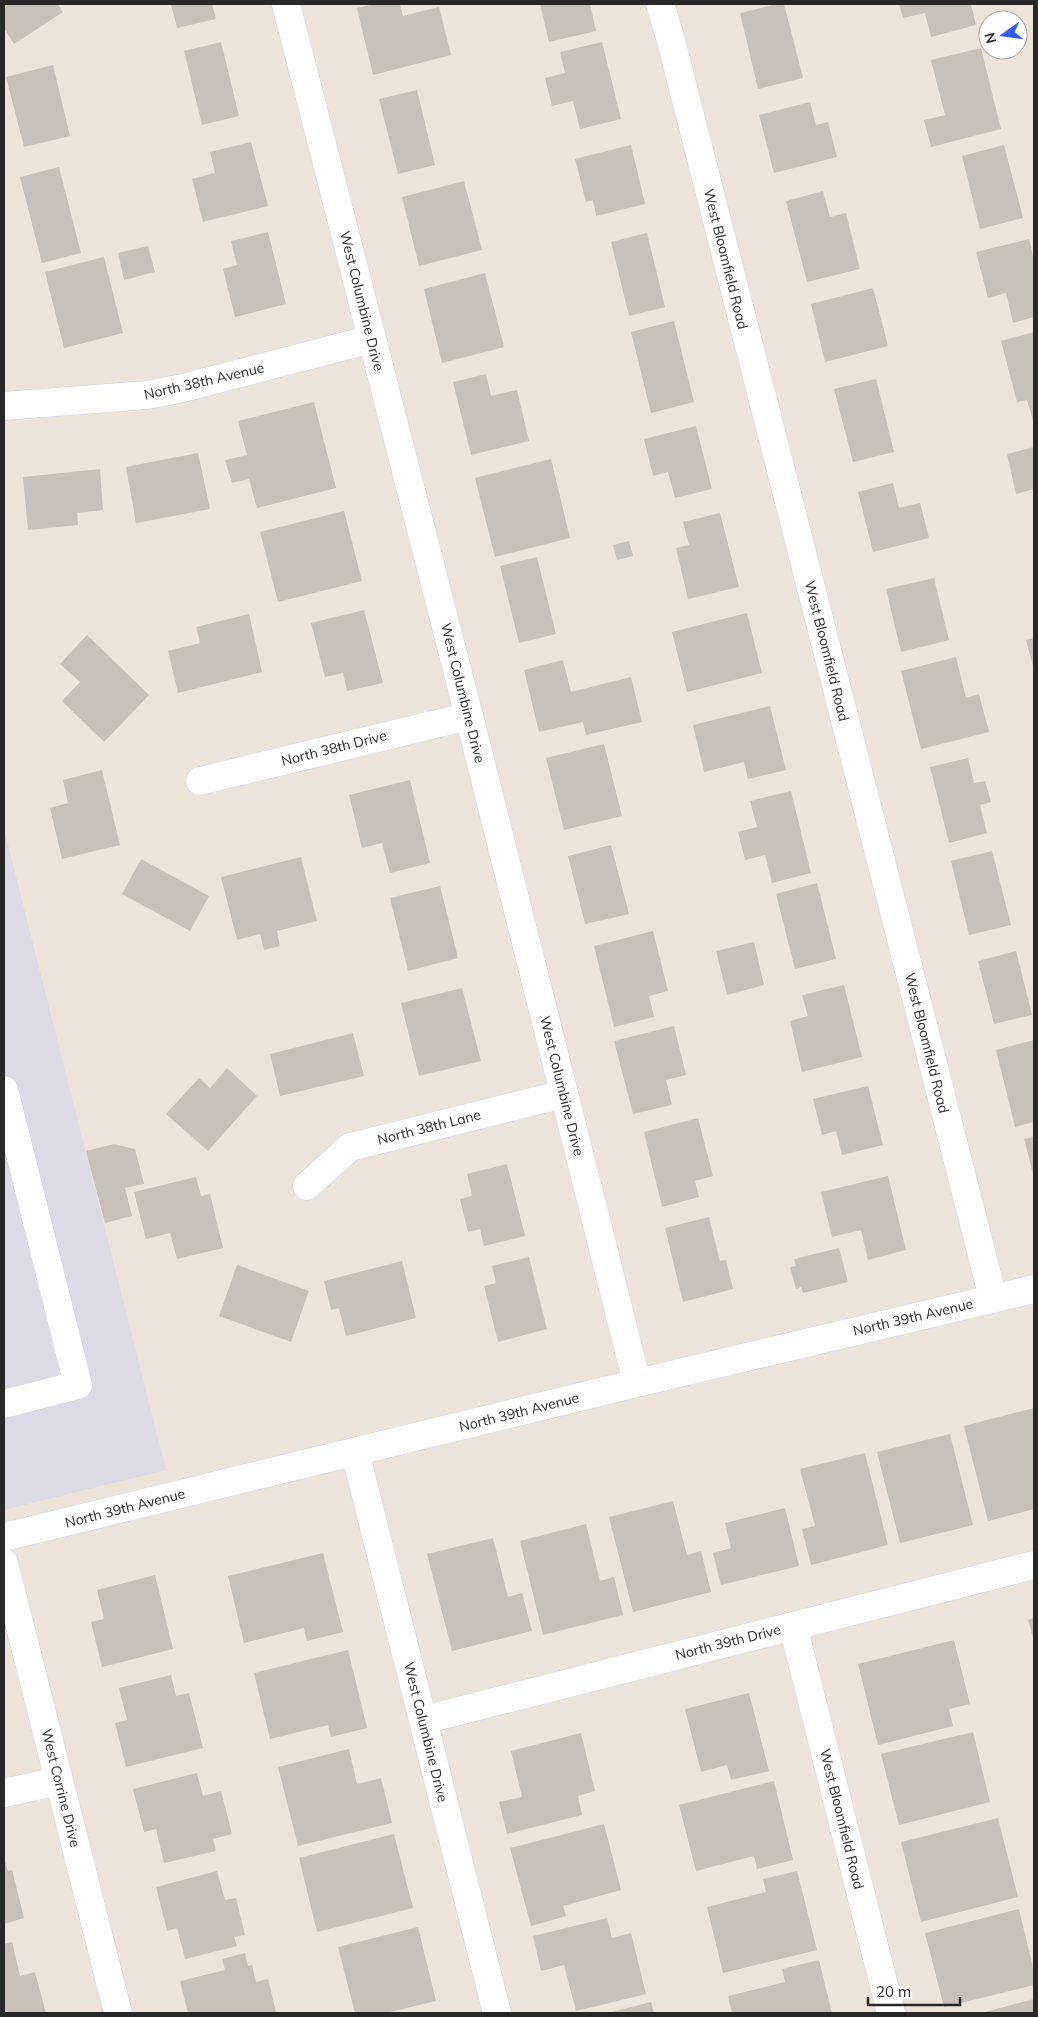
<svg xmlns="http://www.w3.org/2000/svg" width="1038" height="2017" viewBox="0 0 1038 2017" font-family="Mulish,sans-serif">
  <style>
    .industrial { fill: #dcdae4 }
    .building { fill: #c7c1b8 }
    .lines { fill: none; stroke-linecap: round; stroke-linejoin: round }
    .minor-casing { stroke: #cdd1e3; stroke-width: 29 }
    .minor { stroke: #fff; stroke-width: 28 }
    .labels { text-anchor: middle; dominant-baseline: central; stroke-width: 4; stroke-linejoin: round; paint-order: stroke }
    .street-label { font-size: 14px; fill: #282828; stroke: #fff }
  </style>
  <rect width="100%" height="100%" fill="#ece4d8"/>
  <path class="industrial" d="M4 829 166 1470 4 1510Z"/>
  <g class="building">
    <path d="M4 4H58L63 12 14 44 4 28Z"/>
    <path d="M171 4H212L216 19 177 28Z"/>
    <path d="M375 4H400L403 16 439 7 451 55 373 75 357 8Z"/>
    <path d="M540 4H590L596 31 549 42Z"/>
    <path d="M777 4H784L803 78 758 89 740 13Z"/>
    <path d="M899 4H971L976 25 931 37 925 13 903 18Z"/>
    <path d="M221 42 239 116 202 125 184 51Z"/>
    <path d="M602 42 621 119 580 129 573 101 552 106 545 78 565 73 560 52Z"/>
    <path d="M981 48 1001 129 931 147 924 120 945 115 931 60Z"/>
    <path d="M53 65 70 136 24 147 6 77Z"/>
    <path d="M417 90 435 165 398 174 379 99Z"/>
    <path d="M810 102 816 125 828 122 837 157 774 173 759 115Z"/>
    <path d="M251 142 268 206 203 222 192 179 215 173 210 152Z"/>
    <path d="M631 145 645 204 596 216 593 200 586 202 575 159Z"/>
    <path d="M1004 145 1023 218 980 229 962 156Z"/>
    <path d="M59 167 81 253 42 263 20 177Z"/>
    <path d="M464 181 482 250 419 266 402 197Z"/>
    <path d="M823 191 830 217 846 213 860 269 807 282 786 201Z"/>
    <path d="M268 232 286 304 235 317 223 269 237 265 231 241Z"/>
    <path d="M647 233 665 307 629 316 611 242Z"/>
    <path d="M1029 239 1034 261V317L1013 323 1006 293 988 298 976 252Z"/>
    <path d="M148 246 155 272 124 280 118 253Z"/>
    <path d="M104 257 123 333 64 348 45 272Z"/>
    <path d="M485 273 504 347 442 363 424 289Z"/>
    <path d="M873 288 888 346 825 362 811 304Z"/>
    <path d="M674 321 694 402 651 413 631 332Z"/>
    <path d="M1034 332V424L1027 400 1017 402 1001 341Z"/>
    <path d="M486 374 491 396 517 390 529 441 471 455 453 382Z"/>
    <path d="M876 379 894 452 853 462 834 389Z"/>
    <path d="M314 402 336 488 257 508 249 479 232 483 225 460 247 455 238 421Z"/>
    <path d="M696 426 712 489 675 498 668 472 653 476 644 439Z"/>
    <path d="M1034 447V489L1016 494 1007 454Z"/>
    <path d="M198 453 210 509 136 523 126 467Z"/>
    <path d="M551 459 570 538 495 557 475 478Z"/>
    <path d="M100 469 103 510 77 513 78 525 28 530 23 477Z"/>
    <path d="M893 483 899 508 920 503 929 538 873 552 858 492Z"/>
    <path d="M344 511 362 581 278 602 260 532Z"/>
    <path d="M720 513 739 587 688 599 676 548 689 545 683 522Z"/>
    <path d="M629 541 633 556 617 560 613 545Z"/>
    <path d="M537 557 556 634 519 643 500 566Z"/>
    <path d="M934 578 949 640 901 652 886 589Z"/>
    <path d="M364 610 383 683 347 691 343 673 325 677 311 623Z"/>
    <path d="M747 613 762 673 687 692 672 632Z"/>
    <path d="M249 614 262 672 178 693 168 651 200 643 196 627Z"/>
    <path d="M87 635 149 695 104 742 62 701 80 682 60 664Z"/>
    <path d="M1034 638V670L1026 640Z"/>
    <path d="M956 657 966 698 979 694 989 732 921 749 901 671Z"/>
    <path d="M563 660 571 692 631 677 642 722 586 735 583 722 539 732 524 670Z"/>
    <path d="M770 706 786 770 748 779 744 762 704 772 693 725Z"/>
    <path d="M604 744 622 816 564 830 546 758Z"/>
    <path d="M968 758 974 783 985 781 991 802 980 805 987 833 949 843 930 767Z"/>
    <path d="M102 770 120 845 62 859 50 808 68 803 63 780Z"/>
    <path d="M410 780 430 863 390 873 382 843 362 848 349 795Z"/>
    <path d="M791 791 811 873 772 883 765 855 745 860 738 832 757 827 750 801Z"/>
    <path d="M611 845 629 914 585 924 568 856Z"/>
    <path d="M992 851 1011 925 969 935 951 861Z"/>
    <path d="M301 857 317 921 277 931 280 946 264 950 260 934 237 940 221 877Z"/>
    <path d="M141 859 209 896 190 931 122 894Z"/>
    <path d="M817 883 836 959 795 969 776 894Z"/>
    <path d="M440 886 458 958 408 971 390 898Z"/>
    <path d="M653 931 668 991 649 996 654 1017 614 1027 594 946Z"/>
    <path d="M754 942 764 985 727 995 716 951Z"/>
    <path d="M1016 951 1032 1015 994 1024 978 961Z"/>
    <path d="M844 985 862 1057 802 1072 790 1021 808 1016 802 995Z"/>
    <path d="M462 988 481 1061 419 1076 401 1003Z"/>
    <path d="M674 1026 686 1075 666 1080 672 1105 633 1114 614 1041Z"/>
    <path d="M353 1033 364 1076 280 1096 270 1054Z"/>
    <path d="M1034 1040V1122L1015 1127 996 1050Z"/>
    <path d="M227 1068 257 1096 208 1151 166 1114 199 1078 210 1088Z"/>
    <path d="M868 1086 883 1145 842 1155 836 1131 822 1135 813 1099Z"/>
    <path d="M698 1118 713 1176 695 1181 699 1197 662 1207 644 1132Z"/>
    <path d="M1034 1137V1178L1024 1139Z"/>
    <path d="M114 1144 135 1149 144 1184 125 1188 132 1216 105 1223 86 1151Z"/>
    <path d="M507 1164 525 1236 484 1246 480 1229 468 1232 460 1199 472 1196 467 1174Z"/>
    <path d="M888 1176 906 1250 868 1260 861 1230 832 1237 821 1192Z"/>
    <path d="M196 1177 201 1196 210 1194 223 1248 177 1259 170 1233 146 1239 134 1192Z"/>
    <path d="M709 1217 720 1261 726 1260 733 1289 683 1302 665 1228Z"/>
    <path d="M839 1248 848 1282 803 1293 801 1287 796 1289 790 1267 796 1266 794 1259Z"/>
    <path d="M529 1257 547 1329 498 1342 484 1286 496 1283 492 1266Z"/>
    <path d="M402 1261 416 1318 346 1336 339 1308 331 1310 324 1281Z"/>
    <path d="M237 1265 309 1291 291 1342 219 1316Z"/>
    <path d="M1034 1408V1509L988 1521 964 1426Z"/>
    <path d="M950 1434 973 1525 900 1543 877 1452Z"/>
    <path d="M865 1453 888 1545 811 1565 802 1529 815 1526 800 1469Z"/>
    <path d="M673 1501 687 1555 701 1551 711 1592 633 1612 609 1517Z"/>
    <path d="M785 1508 799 1566 721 1585 713 1553 731 1548 725 1523Z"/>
    <path d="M586 1524 600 1581 614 1577 623 1615 543 1635 520 1541Z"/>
    <path d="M493 1538 508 1597 522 1593 532 1631 452 1651 427 1554Z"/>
    <path d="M323 1553 343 1632 307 1641 304 1628 244 1643 228 1576Z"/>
    <path d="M155 1575 173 1649 102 1667 91 1622 104 1619 97 1590Z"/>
    <path d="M1034 1618V1642L1028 1620Z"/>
    <path d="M954 1640 970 1704 949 1709 953 1726 878 1745 858 1664Z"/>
    <path d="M348 1650 367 1728 331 1737 328 1725 270 1739 254 1673Z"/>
    <path d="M171 1675 176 1696 189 1693 203 1748 126 1767 115 1723 127 1720 119 1688Z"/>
    <path d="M749 1693 769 1771 731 1780 727 1765 701 1772 685 1709Z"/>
    <path d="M973 1732 990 1802 899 1825 881 1754Z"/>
    <path d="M581 1733 595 1791 578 1796 582 1815 507 1834 499 1802 522 1797 511 1751Z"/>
    <path d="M349 1749 357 1784 381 1778 392 1823 298 1846 278 1767Z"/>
    <path d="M197 1773 203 1796 221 1791 232 1834 213 1839 216 1851 164 1863 156 1829 144 1832 133 1789Z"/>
    <path d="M774 1781 793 1860 757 1869 754 1856 696 1871 679 1805Z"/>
    <path d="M998 1818 1018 1897 921 1922 901 1842Z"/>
    <path d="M604 1824 621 1890 563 1906 566 1916 531 1926 510 1848Z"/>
    <path d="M394 1834 413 1908 317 1932 299 1858Z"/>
    <path d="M4 1858 8 1871 12 1870 24 1918 4 1924Z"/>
    <path d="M217 1871 225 1900 236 1898 245 1935 234 1937 237 1946 185 1959 177 1928 167 1931 156 1887Z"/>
    <path d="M797 1871 817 1950 723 1973 707 1907 766 1892 763 1879Z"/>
    <path d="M1019 1909 1034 1972V1985L944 2007 925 1933Z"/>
    <path d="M607 1918 612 1938 631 1933 646 1994 576 2011 564 1965 541 1971 533 1936Z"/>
    <path d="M418 1927 436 2001 386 2013H355L338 1947Z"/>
    <path d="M12 1942 20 1976 35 1972 46 2013H4V1944Z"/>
    <path d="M245 1953 248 1966 252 1965 256 1982 268 1979 276 2012 268 2013H188L180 1981 225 1970 222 1959Z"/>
    <path d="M819 1960 832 2013H732L728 1996 785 1982 782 1969Z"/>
    <path d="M1034 1999V2013H981Z"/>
    <path d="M651 2002 654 2013H608Z"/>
  </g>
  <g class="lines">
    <defs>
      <g id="minor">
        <path d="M286 4 469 716 637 1383"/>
        <path d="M660 4 670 37 993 1298"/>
        <path d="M4 406 147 395 183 388 372 339"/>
        <path d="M200 781 469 716"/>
        <path d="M4 1090 78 1385 4 1404"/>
        <path d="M307 1186 350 1147 564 1094"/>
        <path d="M355 1452 497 2013"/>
        <path d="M4 1537 637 1383 1034 1289"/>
        <path d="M4 1563 118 2013"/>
        <path d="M793 1626 891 2013"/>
        <path d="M423 1720 1034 1565"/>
        <path d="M4 1793 59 1781"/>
      </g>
    </defs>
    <use href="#minor" class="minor-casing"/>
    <use href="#minor" class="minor"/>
  </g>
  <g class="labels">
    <g class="street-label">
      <text transform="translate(726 259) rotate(76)">West Bloomfield Road</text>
      <text transform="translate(362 301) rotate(76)">West Columbine Drive</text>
      <text transform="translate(204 381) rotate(-13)">North 38th Avenue</text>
      <text transform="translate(827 651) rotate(76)">West Bloomfield Road</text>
      <text transform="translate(463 693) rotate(76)">West Columbine Drive</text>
      <text transform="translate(334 748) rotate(-14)">North 38th Drive</text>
      <text transform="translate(927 1043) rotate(76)">West Bloomfield Road</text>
      <text transform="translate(562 1086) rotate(76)">West Columbine Drive</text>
      <text transform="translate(429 1127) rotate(-14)">North 38th Lane</text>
      <text transform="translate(913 1317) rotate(-13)">North 39th Avenue</text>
      <text transform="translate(519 1412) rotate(-14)">North 39th Avenue</text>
      <text transform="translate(125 1508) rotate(-14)">North 39th Avenue</text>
      <text transform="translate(728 1642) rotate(-14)">North 39th Drive</text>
      <text transform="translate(426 1732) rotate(76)">West Columbine Drive</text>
      <text transform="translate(61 1788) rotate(76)">West Corrine Drive</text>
      <text transform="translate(842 1819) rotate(76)">West Bloomfield Road</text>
    </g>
  </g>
  <rect width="1038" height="2017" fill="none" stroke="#282828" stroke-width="10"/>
  <g transform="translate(1003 35) rotate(256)"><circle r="24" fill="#ffffff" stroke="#a9a9a9"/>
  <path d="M0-4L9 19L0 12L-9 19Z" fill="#3258ff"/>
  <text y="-8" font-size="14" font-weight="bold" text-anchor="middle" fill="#282828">N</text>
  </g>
  <path d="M868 1997v8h92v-8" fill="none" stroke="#282828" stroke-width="2.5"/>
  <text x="876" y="1997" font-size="15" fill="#282828" stroke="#ffffff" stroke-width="4" paint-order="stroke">20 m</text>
</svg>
